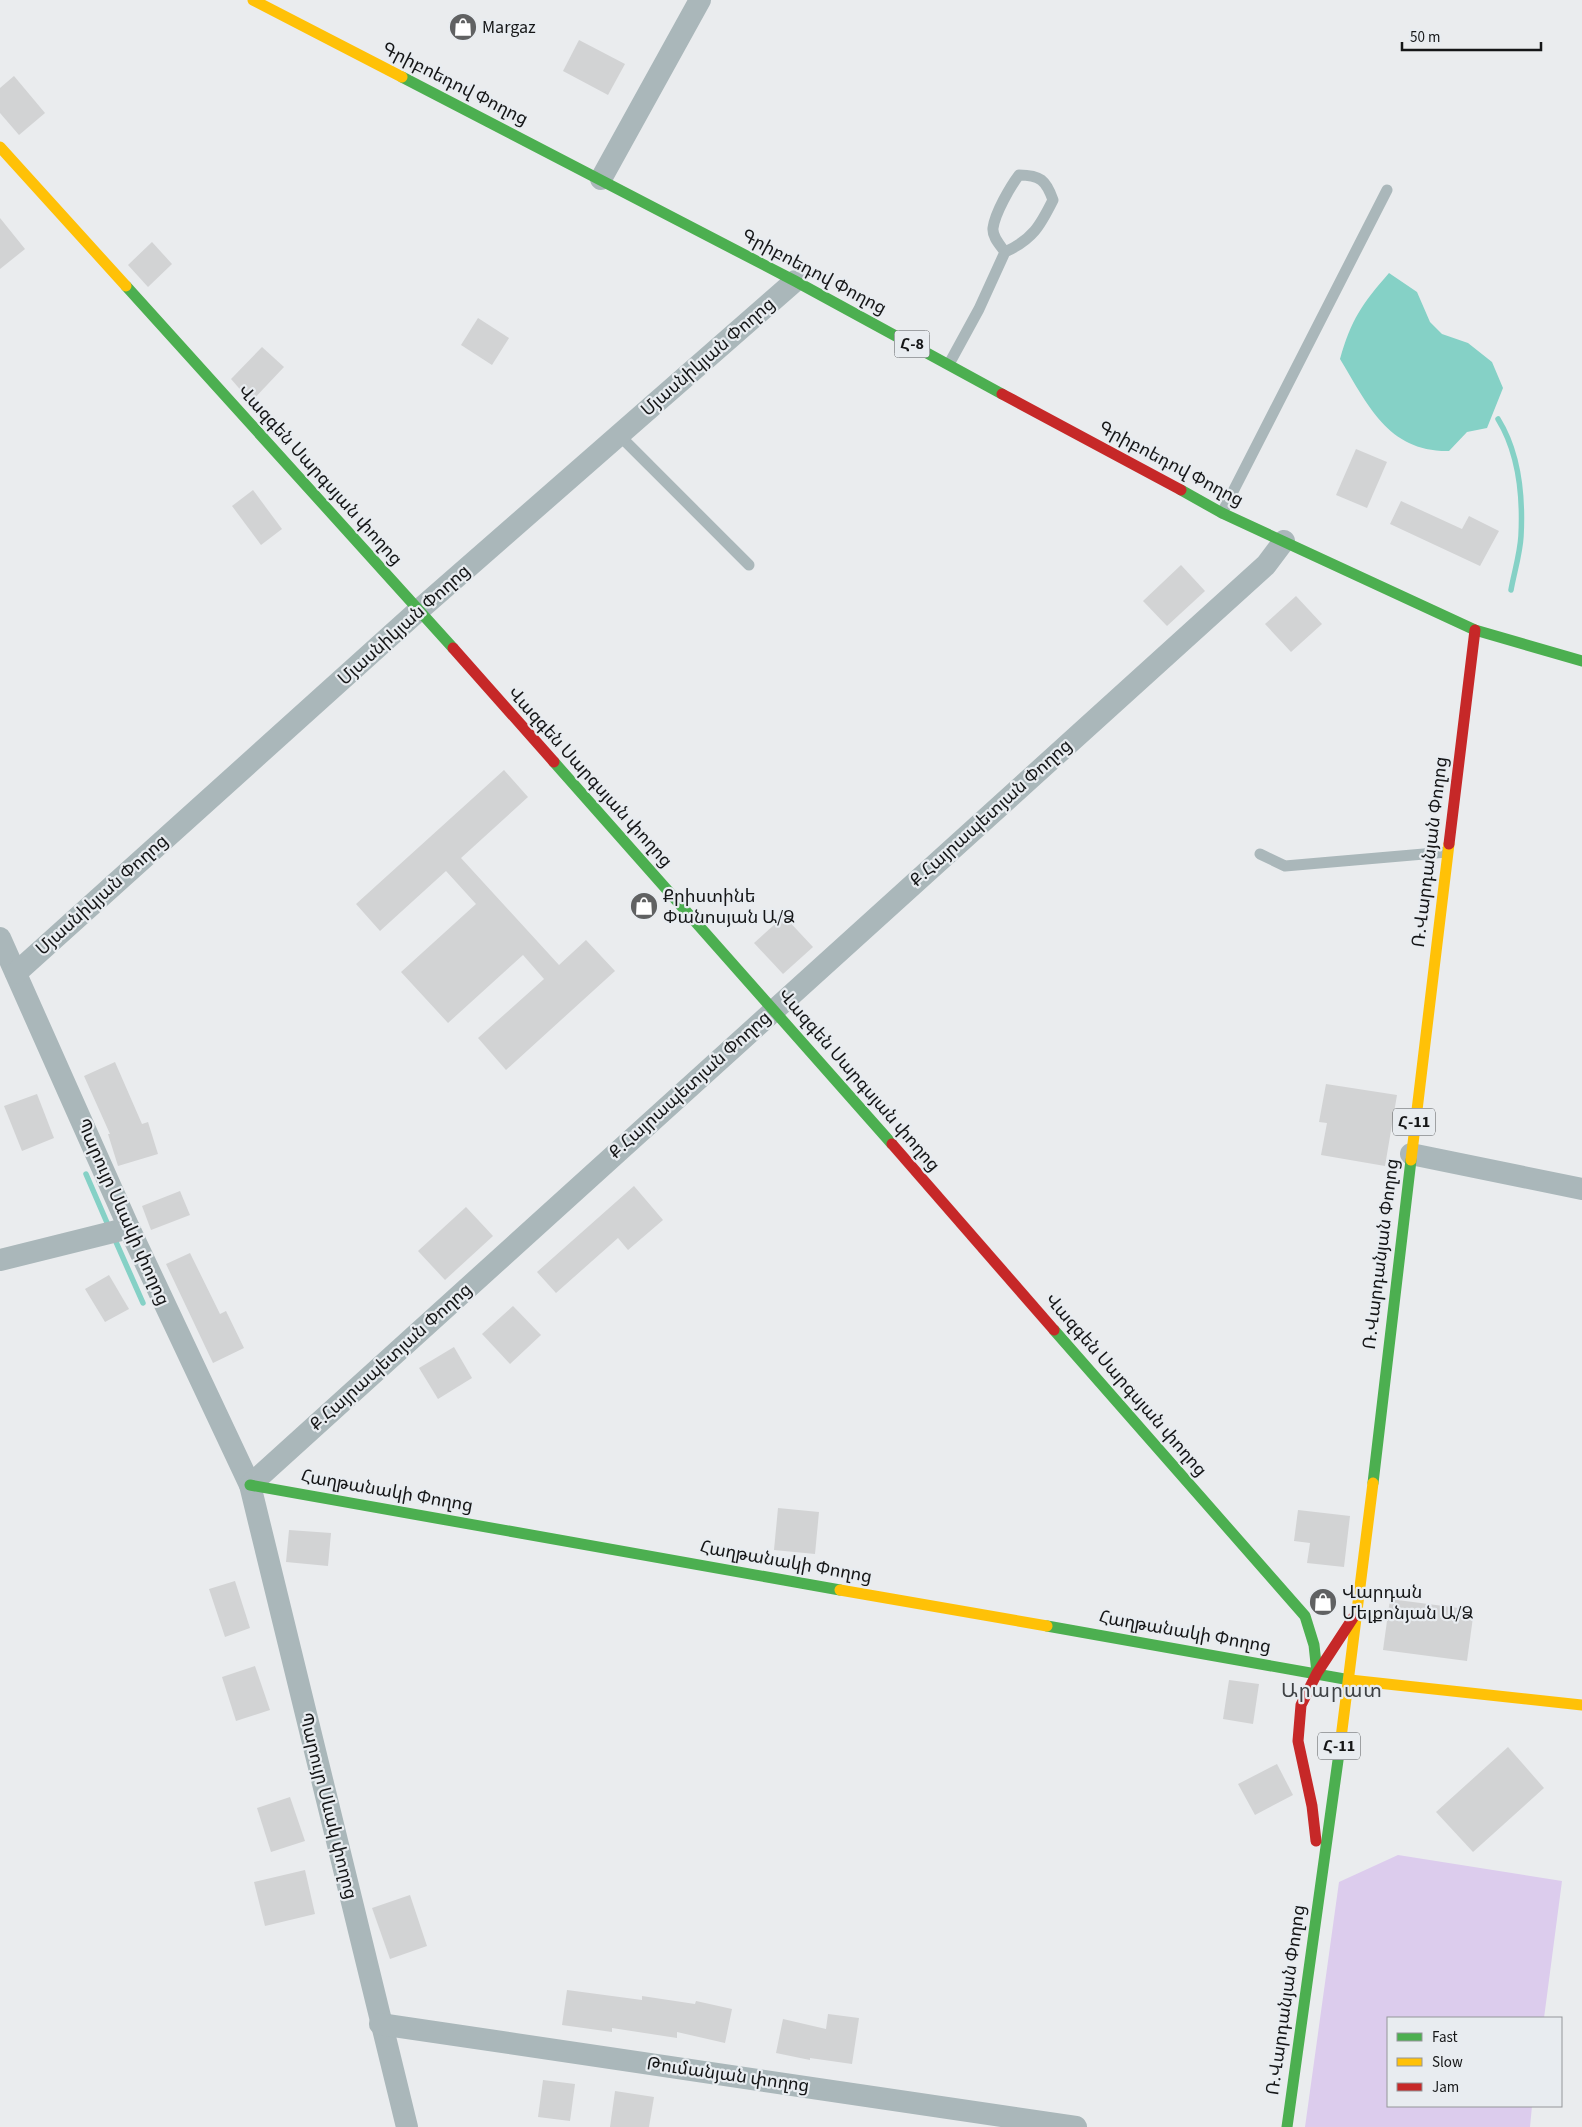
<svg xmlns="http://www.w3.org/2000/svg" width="1582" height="2127" viewBox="0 0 1582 2127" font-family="'Source Sans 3','Noto Sans Armenian',sans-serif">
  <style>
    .green { fill: #dccced }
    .water { fill: #85d1c6 }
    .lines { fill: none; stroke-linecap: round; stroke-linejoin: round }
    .stream { stroke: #85d1c6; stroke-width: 5.5 }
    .building { fill: #d2d3d4 }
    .lane { stroke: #aab7ba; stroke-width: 11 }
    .street { stroke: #aab7ba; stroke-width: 22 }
    .fast { stroke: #4caf50; stroke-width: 11 }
    .slow { stroke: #ffc107; stroke-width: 11 }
    .jam { stroke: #c62828; stroke-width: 11 }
    .labels { text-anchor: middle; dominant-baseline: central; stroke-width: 4.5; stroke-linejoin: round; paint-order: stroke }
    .shield { fill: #e8ecf0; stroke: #545658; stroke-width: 1 }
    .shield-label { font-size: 16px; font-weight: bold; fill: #151617 }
    .poi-label { font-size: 18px; fill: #151617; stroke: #e8ecf0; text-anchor: start }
    .street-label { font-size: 18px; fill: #151617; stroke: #e8ecf0 }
    .quarter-label { font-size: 20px; letter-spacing: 1px; fill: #3f4245; stroke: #e8ecf0 }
  </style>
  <rect width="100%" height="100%" fill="#eaecee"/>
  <path class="green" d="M1398 1855 1562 1881 1544 2018H1388V2106H1532L1530 2127H1305L1339 1882Z"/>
  <path class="water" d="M1389 273 1417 292 1430 322 1442 334 1468 343 1492 362 1503 388 1487 428 1467 432 1449 451C1388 452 1368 405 1340 359 1351 320 1362 304 1389 273Z"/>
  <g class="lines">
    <g class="stream">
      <path d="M1498 419C1519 453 1523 498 1521 536 1520 554 1514 573 1511 590"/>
      <path d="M86 1174 108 1225"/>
      <path d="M116 1242 143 1303"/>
    </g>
  </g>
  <g class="building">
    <path d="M579 40 625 64 608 95 563 71Z"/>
    <path d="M14 76 45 113 19 135 0 113V88Z"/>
    <path d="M0 218 25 249 0 269Z"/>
    <path d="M152 242 172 264 148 287 128 265Z"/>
    <path d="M478 318 509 338 492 365 461 345Z"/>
    <path d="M262 347 284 367 251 402 231 379Z"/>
    <path d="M1356 449 1387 462 1367 508 1336 495Z"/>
    <path d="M253 490 282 529 261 545 232 506Z"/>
    <path d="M1401 501 1462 529 1469 516 1499 531 1480 566 1390 524Z"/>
    <path d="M1181 565 1205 591 1167 626 1143 601Z"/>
    <path d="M1296 596 1322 624 1291 652 1265 624Z"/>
    <path d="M504 770 528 797 461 858 559 965 586 940 615 971 506 1070 478 1038 544 979 523 955 448 1023 401 972 476 904 446 871 380 931 356 904Z"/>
    <path d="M784 916 813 947 783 974 754 943Z"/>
    <path d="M115 1062 142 1124 148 1122 158 1154 118 1166 108 1134H110L84 1076Z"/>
    <path d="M1326 1084 1397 1095 1385 1166 1321 1155 1327 1123 1319 1122Z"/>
    <path d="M37 1094 54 1138 22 1151 4 1106Z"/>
    <path d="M634 1186 663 1220 628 1250 618 1238 556 1293 537 1272Z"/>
    <path d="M180 1191 190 1215 151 1230 142 1206Z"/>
    <path d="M466 1207 493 1236 445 1280 418 1251Z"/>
    <path d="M190 1253 220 1314 226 1311 244 1348 213 1363 166 1264Z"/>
    <path d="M109 1275 129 1309 105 1322 85 1289Z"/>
    <path d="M513 1306 541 1335 510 1364 482 1334Z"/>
    <path d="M454 1347 472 1378 438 1399 419 1368Z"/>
    <path d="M778 1508 819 1512 815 1554 774 1550Z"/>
    <path d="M1298 1510 1350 1516 1344 1567 1307 1563 1310 1543 1294 1541Z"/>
    <path d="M289 1530 331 1533 328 1566 286 1562Z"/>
    <path d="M235 1581 250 1628 225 1637 209 1589Z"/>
    <path d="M1390 1599 1474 1610 1467 1661 1383 1650Z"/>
    <path d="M255 1666 270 1710 236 1721 222 1677Z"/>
    <path d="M1229 1680 1259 1684 1253 1724 1223 1719Z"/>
    <path d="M1508 1747 1544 1788 1473 1852 1436 1812Z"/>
    <path d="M1277 1764 1293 1795 1255 1815 1238 1784Z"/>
    <path d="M290 1797 305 1841 271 1852 257 1808Z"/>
    <path d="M305 1870 315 1914 265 1926 254 1882Z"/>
    <path d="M410 1895 427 1946 390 1959 372 1908Z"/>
    <path d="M567 1990 642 2000V1996L695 2004 696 2001 732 2009 725 2043 677 2032V2038L612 2028V2032L562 2025Z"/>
    <path d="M828 2014 859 2018 852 2064 810 2058V2060L776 2053 783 2019 826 2029Z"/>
    <path d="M543 2080 575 2084 570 2121 538 2117Z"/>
    <path d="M615 2091 654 2097 649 2127H610Z"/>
  </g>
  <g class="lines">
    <g class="lane">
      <path d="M949 364 979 309 1005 252C1033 239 1040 226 1053 200 1046 180 1040 175 1019 175 1010 187 995 213 993 228 992 237 1000 245 1005 252"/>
      <path d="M619 435 749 565"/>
      <path d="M1222 513 1387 190"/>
      <path d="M1260 854 1285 866 1447 852"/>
    </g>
    <g class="street">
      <path d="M601 179 700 0"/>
      <path d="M0 938 129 1228 250 1485 407 2127"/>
      <path d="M16 973 419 610 795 281"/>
      <path d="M1411 1154 1582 1189"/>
      <path d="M0 1260 129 1228"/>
      <path d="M250 1485 1266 565 1284 541"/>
      <path d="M380 2024 1076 2127"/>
    </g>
    <g class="fast">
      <path d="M402 77 795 281 1002 394"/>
      <path d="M126 286 453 648"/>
      <path d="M1181 490 1222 513 1475 630 1582 661"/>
      <path d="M554 762 892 1144"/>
      <path d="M1054 1330 1305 1616 1314 1645 1317 1673"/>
      <path d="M1373 1483 1411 1160"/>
      <path d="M250 1485 840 1590"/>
      <path d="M1047 1626 1350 1680"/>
      <path d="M1287 2127 1340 1746"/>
    </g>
    <g class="slow">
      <path d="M253 0 402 77"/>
      <path d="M0 147 126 286"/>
      <path d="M1411 1160 1449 844"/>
      <path d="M840 1590 1047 1626"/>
      <path d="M1350 1680 1582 1705"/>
      <path d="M1340 1746 1373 1483"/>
    </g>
    <g class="jam">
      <path d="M1002 394 1181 490"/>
      <path d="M453 648 554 762"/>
      <path d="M1449 844 1475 630"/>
      <path d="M892 1144 1054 1330"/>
      <path d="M1316 1841 1312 1806 1298 1741 1301 1705 1317 1673 1353 1618"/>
    </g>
  </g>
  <defs>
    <symbol id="shop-disc" viewBox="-11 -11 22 22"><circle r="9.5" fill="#606162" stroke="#e8ecf0"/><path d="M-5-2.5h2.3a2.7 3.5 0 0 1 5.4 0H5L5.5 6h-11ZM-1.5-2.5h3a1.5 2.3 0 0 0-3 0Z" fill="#fff"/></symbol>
  </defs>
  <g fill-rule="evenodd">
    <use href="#shop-disc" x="447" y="11" width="32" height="32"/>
    <use href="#shop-disc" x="628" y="890" width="32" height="32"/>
    <use href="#shop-disc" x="1307" y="1586" width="32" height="32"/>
  </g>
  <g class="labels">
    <g class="shield">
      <rect x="894.5" y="330.5" width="35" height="27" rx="4"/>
      <rect x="1393" y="1108.5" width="42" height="27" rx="4"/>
      <rect x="1318" y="1732.5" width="42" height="27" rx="4"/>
    </g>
    <g class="shield-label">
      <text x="912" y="344">Հ-8</text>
      <text x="1414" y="1122">Հ-11</text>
      <text x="1339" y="1746">Հ-11</text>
    </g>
    <g class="poi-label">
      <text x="482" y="27">Margaz</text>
      <text x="663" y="896">Քրիստինե<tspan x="663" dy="21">Փանոսյան Ա/Ձ</tspan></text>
      <text x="1342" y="1592">Վարդան<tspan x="1342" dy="21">Մելքոնյան Ա/Ձ</tspan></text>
    </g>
    <g class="street-label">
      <text transform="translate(455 84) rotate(27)">Գրիբոեդով Փողոց</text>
      <text transform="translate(814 272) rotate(28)">Գրիբոեդով Փողոց</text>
      <text transform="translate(708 357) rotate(-41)">Մյասնիկյան Փողոց</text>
      <text transform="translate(1171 464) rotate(28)">Գրիբոեդով Փողոց</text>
      <text transform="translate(320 475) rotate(48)">Վազգեն Սարգսյան փողոց</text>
      <text transform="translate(404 625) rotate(-42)">Մյասնիկյան Փողոց</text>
      <text transform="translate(590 777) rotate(48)">Վազգեն Սարգսյան փողոց</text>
      <text transform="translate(991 813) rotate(-42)">Ք.Հայրապետյան Փողոց</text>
      <text transform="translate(1430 852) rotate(-83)">Ռ.Վարդանյան Փողոց</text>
      <text transform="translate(102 895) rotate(-42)">Մյասնիկյան Փողոց</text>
      <text transform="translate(859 1080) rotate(49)">Վազգեն Սարգսյան փողոց</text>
      <text transform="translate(690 1085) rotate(-42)">Ք.Հայրապետյան Փողոց</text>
      <text transform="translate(123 1212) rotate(66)">Պարույր Սևակի փողոց</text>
      <text transform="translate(1381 1254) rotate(-83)">Ռ.Վարդանյան Փողոց</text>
      <text transform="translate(391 1357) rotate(-42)">Ք.Հայրապետյան Փողոց</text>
      <text transform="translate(1126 1385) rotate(49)">Վազգեն Սարգսյան փողոց</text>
      <text transform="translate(387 1491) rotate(10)">Հաղթանակի Փողոց</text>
      <text transform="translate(786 1562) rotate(10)">Հաղթանակի Փողոց</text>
      <text transform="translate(1185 1632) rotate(10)">Հաղթանակի Փողոց</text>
      <text transform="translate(328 1806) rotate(76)">Պարույր Սևակ փողոց</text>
      <text transform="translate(1286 2000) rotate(-82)">Ռ.Վարդանյան Փողոց</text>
      <text transform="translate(728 2075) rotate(8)">Թումանյան փողոց</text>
    </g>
    <g class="quarter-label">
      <text x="1332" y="1691">Արարատ</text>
    </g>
  </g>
  <rect x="1387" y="2017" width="175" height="90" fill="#e8ecf0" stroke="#949699"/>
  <rect x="1397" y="2033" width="25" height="8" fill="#4caf50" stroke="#949699"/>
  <text x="1432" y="2042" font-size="15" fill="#151617">Fast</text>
  <rect x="1397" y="2058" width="25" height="8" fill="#ffc107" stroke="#949699"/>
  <text x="1432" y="2067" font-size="15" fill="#151617">Slow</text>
  <rect x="1397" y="2083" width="25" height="8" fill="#c62828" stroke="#949699"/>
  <text x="1432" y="2092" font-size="15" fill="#151617">Jam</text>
  <path d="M1402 42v8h139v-8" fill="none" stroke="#151617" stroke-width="2.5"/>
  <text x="1410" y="42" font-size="15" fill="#151617" stroke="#e8ecf0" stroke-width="4" paint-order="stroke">50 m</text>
</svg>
